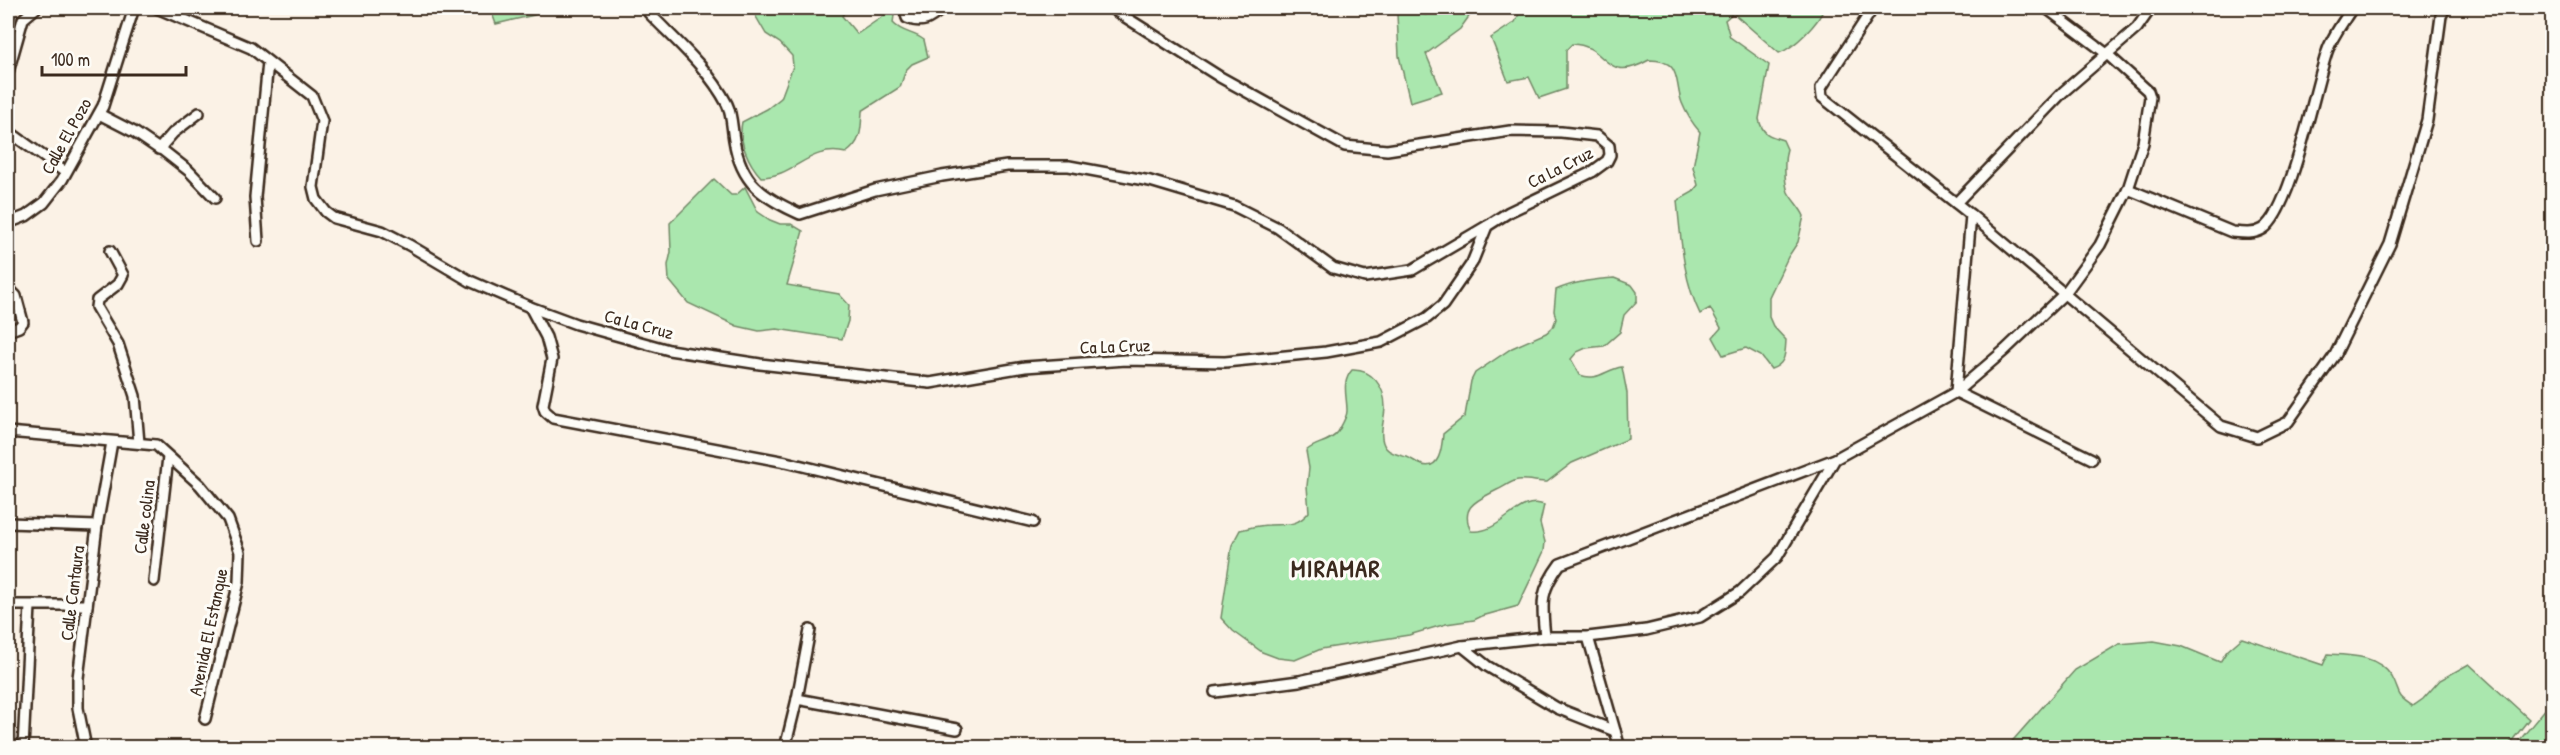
<svg xmlns="http://www.w3.org/2000/svg" width="2560" height="755" viewBox="0 0 2560 755" font-family="'Patrick Hand',sans-serif">
  <style>
    .green { fill: #aae7ae; stroke: #728866; stroke-width: 1.5 }
    .lines { fill: none; stroke-linecap: round; stroke-linejoin: round }
    .minor-casing { stroke: #3b2a1e; stroke-width: 14 }
    .minor { stroke: #fdfcf7; stroke-width: 9 }
    .labels { text-anchor: middle; dominant-baseline: central; stroke-width: 6; stroke-linejoin: round; paint-order: stroke }
    .street-label { font-size: 18px; fill: #3b2a1e; stroke: #fdfcf7 }
    .district-label { font-size: 24px; font-weight: bold; letter-spacing: 1.5px; fill: #3b2a1e; stroke: #fdfcf7 }
  </style>
  <rect width="100%" height="100%" fill="#fbf2e6"/>
  <filter id="ink" filterUnits="userSpaceOnUse"><feTurbulence type="fractalNoise" baseFrequency=".0167" numOctaves="2"/><feDisplacementMap in="SourceGraphic" scale="12" xChannelSelector="R" yChannelSelector="G"/><feConvolveMatrix kernelMatrix="1 2 1 2 8 2 1 2 1" color-interpolation-filters="sRGB"/></filter>
  <g filter="url(#ink)">
    <g class="green">
      <path d="M490 8H547L534 15 496 24Z"/>
      <path d="M751 8H847L842 16 857 34 895 8 893 23C902 33 914 32 924 40L928 57 912 64 906 70 900 87 862 111C861 129 862 142 846 153 810 144 794 177 761 177 748 163 738 140 742 122L767 109 781 98 793 66 792 56 780 43 766 34Z"/>
      <path d="M1435 8H1468L1470 15 1460 29 1426 54 1442 92 1410 102 1399 56 1397 14 1403 9 1426 15Z"/>
      <path d="M1522 8H1824C1819 23 1794 48 1779 53L1733 13 1725 20 1730 37 1769 65 1759 119C1762 134 1769 136 1783 140L1787 149C1784 160 1784 180 1788 192 1792 200 1800 207 1804 216L1798 242 1788 257 1769 297V317L1773 326 1786 340C1785 354 1786 364 1771 369L1761 356 1746 348 1723 355 1713 337 1721 328 1710 308 1700 314C1683 279 1681 240 1677 201L1693 192 1698 185 1693 167 1700 132C1693 124 1686 113 1682 103 1674 82 1683 60 1649 60 1603 86 1609 45 1572 44L1566 50V89L1539 98 1529 77 1508 81 1491 38 1515 22Z"/>
      <path d="M714 179 731 195H736L745 187 758 212 770 220 780 224H791L803 231 787 285 839 294 849 305 848 321 842 339 777 329 759 331 737 326 688 303 669 280 668 265 671 252 670 223Z"/>
      <path d="M1614 278 1632 285 1637 292V301L1624 315 1620 332 1604 346 1586 348 1577 352 1571 359 1580 375C1598 382 1606 369 1622 367L1627 393 1628 439 1572 463 1547 482C1538 482 1527 479 1518 480 1511 481 1504 487 1497 490 1478 500 1459 506 1471 531 1501 535 1518 494 1544 505L1540 523 1545 542 1544 551 1518 606 1482 616 1474 620 1446 624 1409 635 1321 649 1295 660 1278 658 1262 652 1233 631 1221 618 1232 545 1240 530C1249 528 1259 525 1269 525 1285 524 1297 527 1309 512L1307 486 1309 468 1306 451C1315 442 1330 443 1338 432 1341 426 1347 417 1347 411 1347 395 1341 383 1352 370 1372 369 1385 387 1385 407 1385 419 1377 437 1386 448 1391 454 1400 455 1407 457 1412 459 1415 462 1420 464 1440 473 1442 446 1443 434L1465 416 1471 381 1475 373 1512 348 1546 333 1553 327 1556 319 1554 311 1556 290C1575 281 1594 280 1614 278Z"/>
      <path d="M2242 638 2323 665 2328 654C2351 655 2378 655 2392 677 2401 693 2394 694 2413 706L2423 699 2440 680 2469 664 2529 719 2507 747H2007L2075 670 2119 644 2154 641 2181 646 2220 662 2227 651Z"/>
      <path d="M2552 701V747H2514Z"/>
    </g>
    <g class="lines">
      <defs>
        <g id="minor">
          <path d="M157 8 251 48 312 96 322 121 313 187 316 199 326 212 334 218 382 231 409 245 470 281 530 307 576 324 669 350 760 364 930 383 1025 367 1126 360 1225 362 1326 352 1381 342 1427 318 1443 305 1472 263 1487 226 1509 212 1592 172 1607 161 1610 155 1609 146 1597 136 1561 132 1510 131 1387 150 1345 146 1220 77 1111 8"/>
          <path d="M646 8 649 13C677 42 708 68 727 104 732 114 732 129 734 140 741 183 762 197 800 214L875 190 942 176 1007 166H1069L1150 181 1234 206 1278 228 1333 268 1365 277 1412 270 1487 226"/>
          <path d="M909 8 905 10 907 18C924 25 931 18 943 8"/>
          <path d="M1873 8 1821 88 1822 97 1971 215 2221 426 2257 437 2288 422 2335 355 2390 244 2427 120 2441 16 2445 8"/>
          <path d="M2046 8 2107 54 2148 91 2150 97 2143 143 2128 189"/>
          <path d="M8 72 23 19 36 8"/>
          <path d="M99 114 134 132 159 149 173 133 199 113"/>
          <path d="M8 131 65 172"/>
          <path d="M161 149 189 171 215 198"/>
          <path d="M1956 203 2063 92 2137 28 2151 8"/>
          <path d="M1971 215 1956 392 2092 459"/>
          <path d="M8 223 26 216 44 203 62 180 103 106 134 8"/>
          <path d="M258 241 255 197 268 62"/>
          <path d="M110 251 123 275 118 284 97 300 96 307 118 344 135 396 139 443"/>
          <path d="M8 288 16 296 23 322 19 327 8 331"/>
          <path d="M530 307 546 337 552 359 543 405 545 411 553 418 786 462 1033 522"/>
          <path d="M8 432 156 445 200 485 228 519 240 552 239 582 205 719"/>
          <path d="M1835 459 1777 557 1740 592 1700 617 1646 630 1588 637H1545C1542 604 1539 592 1560 564L1835 459 1956 392 2005 350 2065 293 2100 245 2128 189 2232 232C2242 233 2253 235 2263 229 2291 212 2315 86 2327 52 2332 36 2344 21 2352 8"/>
          <path d="M8 523 97 526"/>
          <path d="M154 581 168 457"/>
          <path d="M8 605H87"/>
          <path d="M1588 637 1620 748"/>
          <path d="M1462 646 1487 666 1557 708 1615 731"/>
          <path d="M1215 692 1299 681 1462 646 1545 637"/>
          <path d="M797 699 957 729"/>
          <path d="M23 748 30 606"/>
          <path d="M86 748 78 708V678L97 526 112 442"/>
          <path d="M785 748 797 699 810 630"/>
        </g>
      </defs>
      <use href="#minor" class="minor-casing"/>
      <use href="#minor" class="minor"/>
    </g>
  </g>
  <g class="labels">
    <g class="street-label">
      <text transform="translate(66 136) rotate(-61)">Calle El Pozo</text>
      <text transform="translate(1560 167) rotate(-27)">Ca La Cruz</text>
      <text transform="translate(639 324) rotate(15)">Ca La Cruz</text>
      <text transform="translate(1115 346) rotate(-2)">Ca La Cruz</text>
      <text transform="translate(144 517) rotate(-83)">Calle colina</text>
      <text transform="translate(72 593) rotate(-83)">Calle Cantaura</text>
      <text transform="translate(208 632) rotate(-78)">Avenida El Estanque</text>
    </g>
    <g class="district-label">
      <text x="1336" y="568">MIRAMAR</text>
    </g>
  </g>
  <rect width="2560" height="755" fill="none" stroke="#fdfcf7" stroke-width="30"/>
  <rect x="15" y="15" width="2530" height="725" fill="none" stroke="#3b2a1e" stroke-width="2" filter="url(#ink)"/>
  <path d="M42 66v9h144v-9" fill="none" stroke="#3b2a1e" stroke-width="3"/>
  <text x="51" y="66" font-size="18" fill="#3b2a1e" stroke="#fdfcf7" stroke-width="4.5" paint-order="stroke">100 m</text>
</svg>
